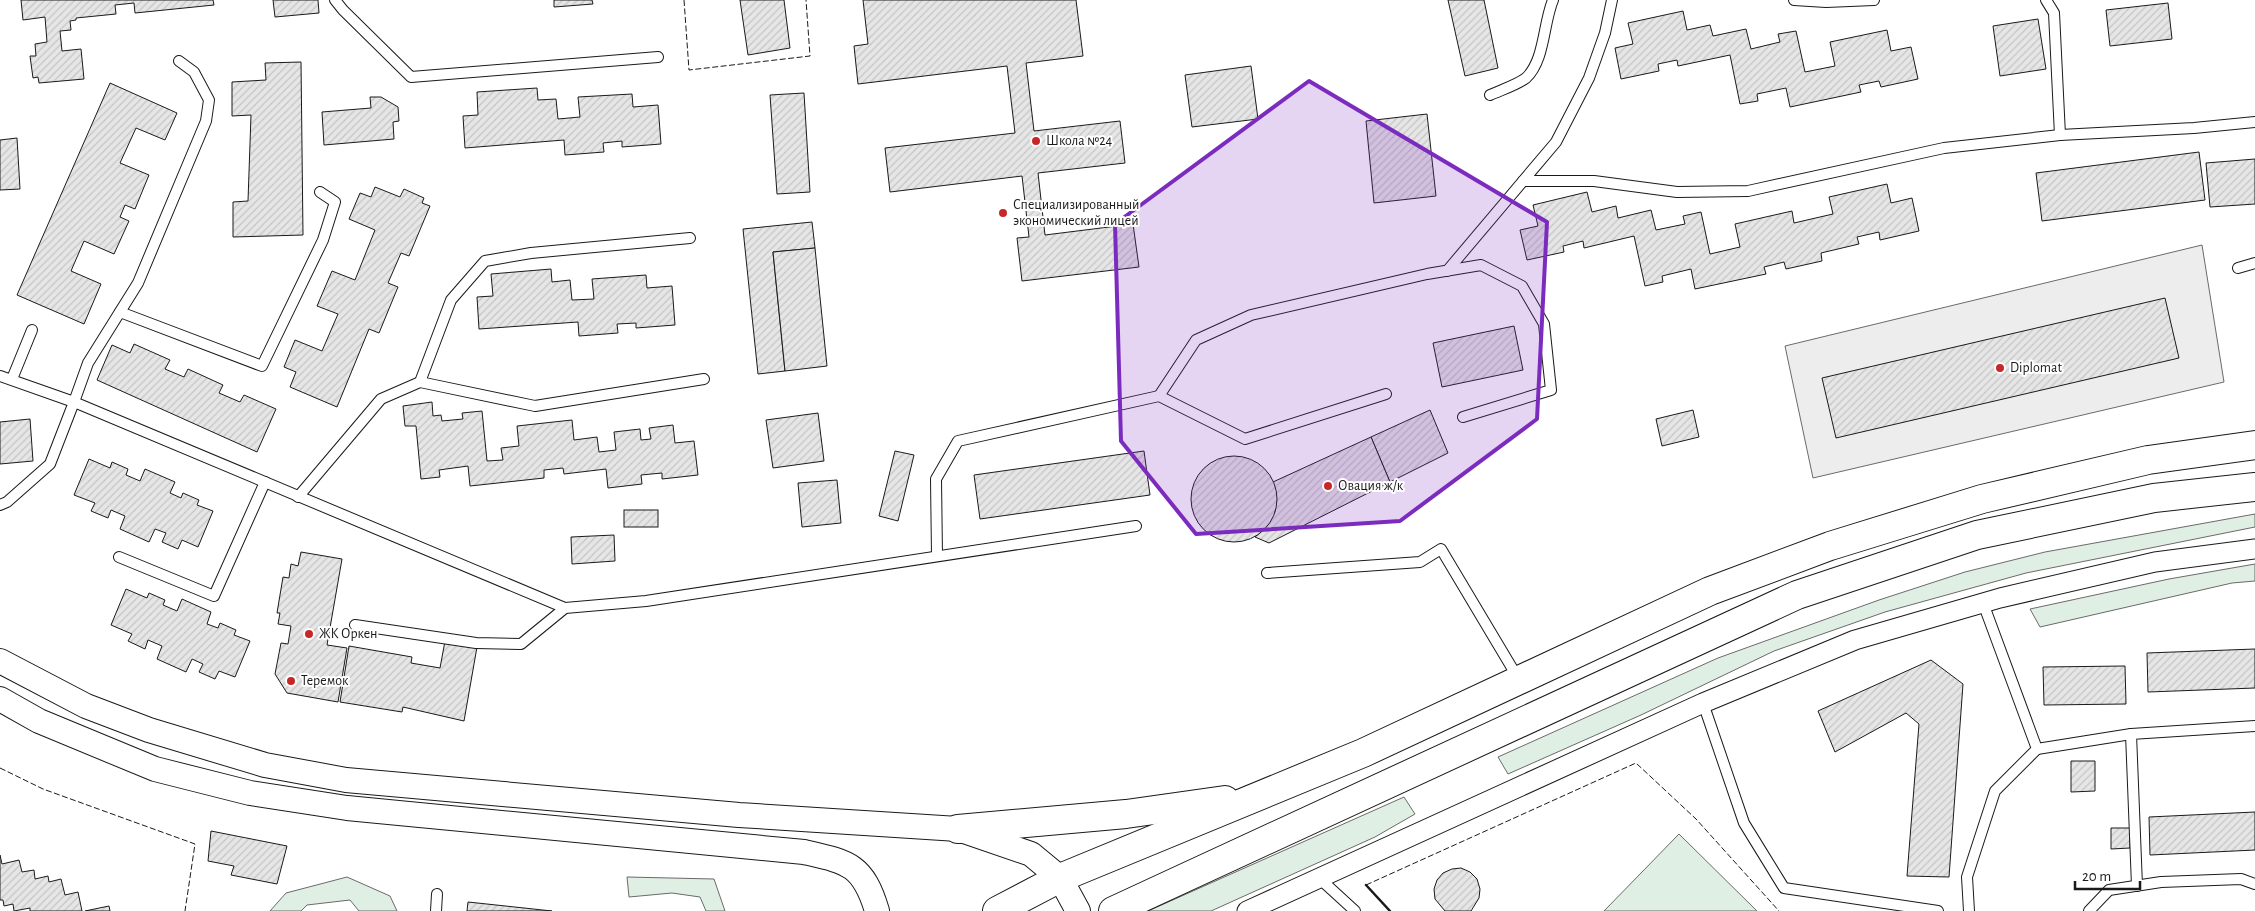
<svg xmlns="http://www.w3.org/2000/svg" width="2255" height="911" viewBox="0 0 2255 911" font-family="'Alegreya Sans',sans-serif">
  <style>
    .grass { fill: #e0efe3; stroke: #6a6a6a }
    .parking { fill: #ededed; stroke: #6a6a6a }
    .building { fill: url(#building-hatch); stroke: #1a1a1a }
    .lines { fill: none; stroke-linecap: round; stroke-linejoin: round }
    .service-casing { stroke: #1a1a1a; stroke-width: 12 }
    .minor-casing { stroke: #1a1a1a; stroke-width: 21 }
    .tertiary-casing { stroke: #1a1a1a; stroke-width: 26 }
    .secondary-casing { stroke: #1a1a1a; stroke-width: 30 }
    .service { stroke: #fff; stroke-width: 10 }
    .minor { stroke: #fff; stroke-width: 19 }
    .tertiary { stroke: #fff; stroke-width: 24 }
    .secondary { stroke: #fff; stroke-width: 28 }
    .fence { stroke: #1a1a1a; stroke-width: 1; stroke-dasharray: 6 2.5; stroke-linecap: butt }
    .wall { stroke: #1a1a1a; stroke-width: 2.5 }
    .marked { fill: #7b2cbf; fill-opacity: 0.2; stroke: #7b2cbf; stroke-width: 4; stroke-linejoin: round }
    .poi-dot { fill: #c62828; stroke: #fff; stroke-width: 2 }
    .labels { text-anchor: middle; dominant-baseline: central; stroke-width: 4; stroke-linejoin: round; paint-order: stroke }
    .poi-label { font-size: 14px; fill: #1a1a1a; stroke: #fff; text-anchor: start }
  </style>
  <defs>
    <pattern id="building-hatch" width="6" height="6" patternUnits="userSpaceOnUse" patternTransform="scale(1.25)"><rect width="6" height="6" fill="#e6e6e6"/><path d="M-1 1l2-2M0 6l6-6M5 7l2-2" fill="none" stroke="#c5c5c5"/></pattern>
  </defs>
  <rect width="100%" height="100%" fill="#fff"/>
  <g class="grass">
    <path d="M2255 514V527L2026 573 1885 612 1774 651 1641 715 1508 774 1498 757 1718 658 1879 600 1965 572 2045 552Z"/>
    <path d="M2255 564V581L2232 583 2040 627 2030 609 2169 579Z"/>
    <path d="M1404 797 1415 814 1375 837 1211 911H1148Z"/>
    <path d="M1679 834 1757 911H1604Z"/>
    <path d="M347 877 390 896 397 911H359L350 900 307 905 301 911H270L286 893Z"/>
    <path d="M627 877 714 879 725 911H706L700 897 672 893 629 897Z"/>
  </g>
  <path class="parking" d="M2202 245 2224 382 1813 478 1785 346Z"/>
  <g class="building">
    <path d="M21 0H213L214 5 135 13 134 3 115 5 116 14 76 18V20L70 21 71 30 60 31 62 51 81 49 84 79 39 83 38 77 33 78 30 56H36L35 44 47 42 45 17 23 20Z"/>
    <path d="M273 0H318L319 13 275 17Z"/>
    <path d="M554 0H592L593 4 554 7Z"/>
    <path d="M740 0H784L790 48 748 55Z"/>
    <path d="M863 0H1076L1083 56 1026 63 1034 131 1120 121 1125 163 1038 173 1045 235 1133 224 1139 267 1022 281 1017 238 1029 237 1022 176 890 192 885 148 1015 133 1007 66 858 84 854 46 868 44Z"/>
    <path d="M1448 0H1484L1498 68 1465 76Z"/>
    <path d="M2168 3 2172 39 2110 46 2106 10Z"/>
    <path d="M1683 11 1687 30 1710 25 1713 36 1746 29 1751 49 1780 42 1778 34 1796 31 1805 72 1835 66 1830 42 1887 30 1891 51 1911 47 1918 79 1881 87 1879 81 1859 85 1861 92 1790 107 1786 88 1757 94 1758 101 1740 104 1730 55 1678 66 1677 60 1658 64 1659 71 1621 79 1615 48 1633 44 1628 23Z"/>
    <path d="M2038 19 2046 69 2000 76 1993 26Z"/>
    <path d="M301 62 303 235 233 237V202L248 201 251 115 232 116V82L266 80 265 63Z"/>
    <path d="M1251 66 1258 119 1192 127 1185 75Z"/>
    <path d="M110 83 177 113 165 140 136 128 120 163 149 175 135 209 125 205 120 217 129 221 114 254 84 241 71 271 101 284 84 324 17 295Z"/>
    <path d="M537 88 538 100 556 99 558 119 580 117 578 97 632 94 633 107 658 105 661 144 622 147V141L603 143 604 152 565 155 564 140 465 148 463 116 478 115 477 92Z"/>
    <path d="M804 93 810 192 777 194 770 95Z"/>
    <path d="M370 97H381L398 107 399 121 393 122 394 139 324 145 322 112 371 108Z"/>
    <path d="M1427 114 1436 196 1374 203 1366 121Z"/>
    <path d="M17 138 20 189 0 190V140Z"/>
    <path d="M2199 152 2205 200 2042 221 2036 173Z"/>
    <path d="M2255 159V204L2210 207 2206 163Z"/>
    <path d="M1887 184 1891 203 1912 198 1919 231 1880 240 1879 232 1857 237 1859 244 1821 253 1822 261 1786 269 1784 262 1764 267 1766 274 1695 289 1691 269 1662 276 1663 282 1645 286 1634 236 1584 248 1583 241 1563 246 1564 252 1527 260 1520 230 1538 226 1533 205 1587 192 1592 212 1616 206 1618 218 1651 210 1656 230 1685 224 1683 216 1701 212 1710 254 1740 247 1735 224 1792 211 1794 223 1833 214 1829 197Z"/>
    <path d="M375 187 400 197 404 189 424 198 422 203 430 206 409 256 401 253 388 283 398 287 379 333 369 329 337 407 290 387 296 372 284 367 295 340 322 351 338 314 317 306 332 271 355 280 375 230 349 219 360 193 371 197Z"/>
    <path d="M812 222 815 248 773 252 785 371 758 374 743 229Z"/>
    <path d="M815 248 827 366 785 371 773 252Z"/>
    <path d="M551 269 552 282 570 280 572 300 594 299 592 279 646 275 647 288 672 286 675 325 636 328V323L617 324 618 333 579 336 578 322 479 329 477 297 493 296 491 274Z"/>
    <path d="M2165 298 2179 358 1836 438 1822 378Z"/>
    <path d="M1514 326 1523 370 1442 387 1433 343Z"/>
    <path d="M134 344 170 360 165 369 184 377 188 369 223 385 219 393 240 402 244 395 276 409 257 452 97 380 112 345 130 353Z"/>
    <path d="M432 402 433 416 441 415 442 421 463 419 462 413 482 411 487 461 503 460 501 448 519 446 517 426 572 420 574 440 597 437 599 452 616 450 614 432 640 429 641 440 651 439 649 428 673 425 675 443 694 441 698 475 662 479V473L641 475 642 484 608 488 606 469 564 474 563 468 544 470V478L470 486 468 466 439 470 440 477 421 479 416 426H405L403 406Z"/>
    <path d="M1430 410 1448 453 1390 482 1371 437Z"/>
    <path d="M1693 410 1699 437 1662 446 1656 419Z"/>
    <path d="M818 413 824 461 773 468 766 420Z"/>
    <path d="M30 419 33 461 0 464V422Z"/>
    <path d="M1371 437 1390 482 1269 543 1255 537 1263 530 1275 512 1276 501 1273 482Z"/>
    <path d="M895 451 914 455 898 521 879 516Z"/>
    <path d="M1144 451 1150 495 980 519 974 475Z"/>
    <circle cx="1234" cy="499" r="43"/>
    <path d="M89 459 110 468 112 462 128 469 126 475 140 481 145 469 175 482 170 493 181 498 183 493 199 500 197 505 213 511 198 547 182 540 178 549 162 542 166 533 155 529 149 542 120 529 125 516 111 510 108 518 91 511 95 503 74 495Z"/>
    <path d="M837 480 841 523 802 527 798 483Z"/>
    <rect x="624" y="510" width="34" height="17"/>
    <path d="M614 535 615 561 572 564 571 537Z"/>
    <path d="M301 552 342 559 327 645 347 648 338 702 287 693 275 674 281 643 288 644 291 626 278 624 280 613H277L283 577 289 578 291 564 298 566Z"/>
    <path d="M126 589 147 598 149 593 165 600 163 605 177 611 182 599 211 612 207 624 218 628 220 623 236 630 234 635 250 641 235 677 219 671 215 679 199 672 203 664 192 659 186 672 157 659 162 646 148 640 145 649 128 641 132 634 111 625Z"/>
    <path d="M445 641 477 647 464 721 403 707 402 712 340 702 349 646 412 657 411 663 440 668Z"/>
    <path d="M2255 649V688L2148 692 2147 653Z"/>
    <path d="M1931 660 1963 684 1949 877 1907 876 1919 724 1906 713 1835 752 1818 711Z"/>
    <path d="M2125 666 2126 704 2044 705 2043 667Z"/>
    <path d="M2071 761H2095V791L2071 792Z"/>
    <path d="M2255 812V850L2150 855 2149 817Z"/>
    <path d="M2111 828H2130V848L2111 849Z"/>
    <path d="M211 831 287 846 277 884 231 875 234 866 208 861Z"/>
    <path d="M0 855 2 864 19 860 22 872 34 870 35 879 48 876 49 882 61 879 65 895 78 892 82 911H30V908L14 911 13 904 4 906 3 900H0Z"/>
    <path d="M1461 868 1470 872 1477 879 1480 889 1479 898 1471 911H1445L1435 899 1434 889 1437 880 1443 873 1452 869Z"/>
    <path d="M468 902 552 911H467Z"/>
    <path d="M109 906 110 911H85Z"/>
  </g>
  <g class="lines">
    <defs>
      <g id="service">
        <path d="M335 0 343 10 411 77 658 57"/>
        <path d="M1794 0 1826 2 1874 0"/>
        <path d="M2046 0 2054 13 2060 135"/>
        <path d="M179 61 194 72 209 100 206 121 138 283 88 363 74 402 565 608 646 601 1136 526"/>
        <path d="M1490 95C1501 90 1517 85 1526 78 1545 60 1543 24 1553 0"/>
        <path d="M1523 181H1594L1677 192 1748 191 1944 148 2060 135 2194 128 2255 122"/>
        <path d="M690 238 531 253 485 261 451 300 420 382 535 406 704 379"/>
        <path d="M2238 268 2255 263"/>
        <path d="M1447 271 1556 142 1589 78 1605 33 1612 0"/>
        <path d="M120 312 262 366 323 240 335 202 320 192"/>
        <path d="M0 376 74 402 50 464 7 502 0 505"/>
        <path d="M12 379 32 330"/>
        <path d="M1159 396 1196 340 1251 315 1427 274 1481 265 1522 286 1544 324 1551 390 1463 417"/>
        <path d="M298 497 381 399 420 382"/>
        <path d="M937 556 936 479 958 441 1159 396 1245 439 1386 394"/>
        <path d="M119 557 214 596 265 482"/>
        <path d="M1267 573 1420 562 1441 549 1518 678"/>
        <path d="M355 625 476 643 521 644 565 608"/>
        <path d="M1703 703 1744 823 1784 888 1938 911"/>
        <path d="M2037 749 2131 734"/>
        <path d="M1319 878 1355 911"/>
        <path d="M2137 886 2131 734 2255 726"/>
        <path d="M436 911 437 894"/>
        <path d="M1969 911 1967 877 1995 791 2037 749 1983 603"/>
        <path d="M2089 911 2109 890 2161 882 2241 879 2255 884"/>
      </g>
      <path id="minor" d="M1247 911 1703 703 1855 640 2000 598 2155 562 2255 549"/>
      <g id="tertiary">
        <path d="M0 661 86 706 149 730 265 765 346 780 739 815 958 829 1031 854 1060 878 1078 911"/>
        <path d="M0 699 39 721 155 769 250 793 347 808 804 852C848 862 863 864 877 911"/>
      </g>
      <g id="secondary">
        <path d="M958 829 1126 814 1225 800"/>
        <path d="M997 911 1060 878 1363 753 1710 591 1830 546 1982 499 2148 460 2255 445"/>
        <path d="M1113 911 1797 595 1977 535 2154 498 2255 487"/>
      </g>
    </defs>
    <use href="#service" class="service-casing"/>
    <use href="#minor" class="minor-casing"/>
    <use href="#tertiary" class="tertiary-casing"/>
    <use href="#secondary" class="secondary-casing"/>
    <use href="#service" class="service"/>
    <use href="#minor" class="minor"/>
    <use href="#tertiary" class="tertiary"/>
    <use href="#secondary" class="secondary"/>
    <g class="fence">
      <path d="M684 0 689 70 810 56 806 0"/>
      <path d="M0 768 43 789 195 844 185 911"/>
      <path d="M1366 885 1636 763 1696 819 1779 911"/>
    </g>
    <path class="wall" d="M1366 885 1390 911"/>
  </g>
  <path class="marked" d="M1309 81 1547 222 1537 419 1400 521 1196 534 1121 441 1115 224Z"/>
  <g class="poi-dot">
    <circle cx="1036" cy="141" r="5"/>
    <circle cx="1003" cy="213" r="5"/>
    <circle cx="2000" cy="368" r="5"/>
    <circle cx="1328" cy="486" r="5"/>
    <circle cx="309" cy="634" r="5"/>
    <circle cx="291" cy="681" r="5"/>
  </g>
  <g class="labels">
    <g class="poi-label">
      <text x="1046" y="141">Школа №24</text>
      <text x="1013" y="205">Специализированный<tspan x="1013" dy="16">экономический лицей</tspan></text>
      <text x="2010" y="368">Diplomat</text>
      <text x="1338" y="486">Овация ж/к</text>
      <text x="319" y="634">ЖК Оркен</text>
      <text x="301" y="681">Теремок</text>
    </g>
  </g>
  <path d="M2075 881v8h65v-8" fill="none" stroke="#1a1a1a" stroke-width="2.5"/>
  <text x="2082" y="881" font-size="15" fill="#1a1a1a" stroke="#ffffff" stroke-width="4" paint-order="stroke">20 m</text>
</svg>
